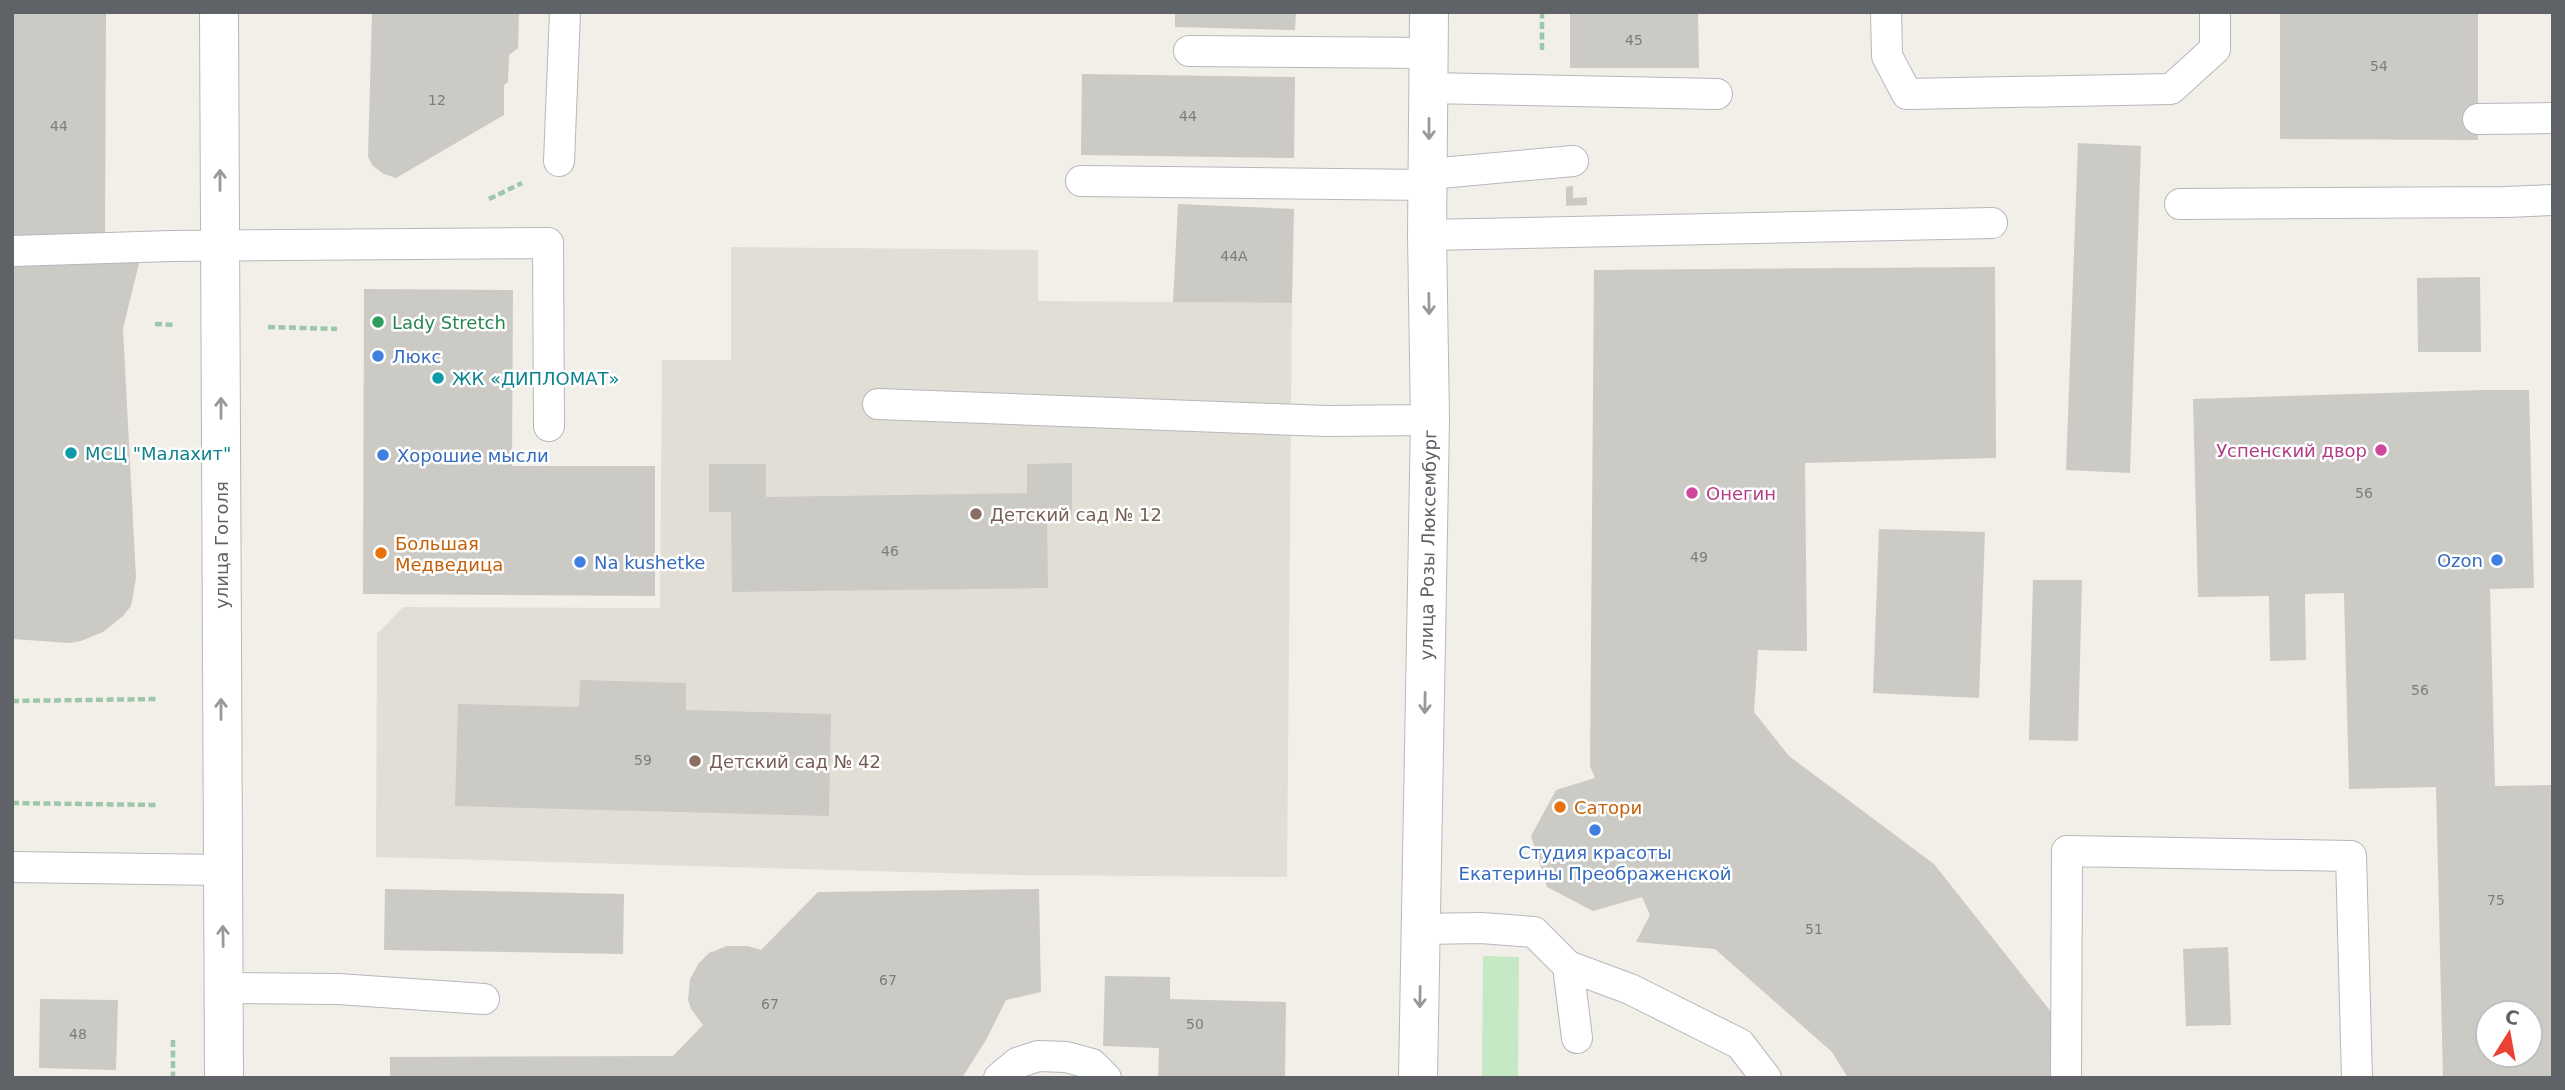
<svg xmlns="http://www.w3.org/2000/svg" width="2565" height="1090" viewBox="0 0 2565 1090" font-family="'DejaVu Sans',sans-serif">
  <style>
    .education { fill: #e1ded6 }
    .green { fill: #c5e8c5 }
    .building { fill: #cccac5; fill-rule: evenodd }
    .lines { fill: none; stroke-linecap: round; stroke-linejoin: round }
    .lane-casing { stroke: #b5b8bc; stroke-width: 32 }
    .street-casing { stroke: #b5b8bc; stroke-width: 40 }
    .secondary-casing { stroke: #b6babf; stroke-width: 40 }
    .path { stroke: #9cc7a9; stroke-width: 4.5; stroke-dasharray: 7 3.5; stroke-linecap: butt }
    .lane { stroke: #fff; stroke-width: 30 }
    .street { stroke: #fff; stroke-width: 38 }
    .secondary { stroke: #fff; stroke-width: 38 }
    .oneway { stroke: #979a9d }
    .leisure-dot { fill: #2e9e5b; stroke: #fff; stroke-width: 2.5 }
    .shop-dot { fill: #3f7fe0; stroke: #fff; stroke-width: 2.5 }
    .culture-dot { fill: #0f9aa8; stroke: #fff; stroke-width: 2.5 }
    .hotel-dot { fill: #d1479c; stroke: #fff; stroke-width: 2.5 }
    .education-dot { fill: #8d6e63; stroke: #fff; stroke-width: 2.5 }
    .food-dot { fill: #e8710a; stroke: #fff; stroke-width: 2.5 }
    .labels { text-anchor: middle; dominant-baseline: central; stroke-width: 5; stroke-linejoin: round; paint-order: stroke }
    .number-label { font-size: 14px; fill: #7a7d7f }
    .leisure-label { font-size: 18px; fill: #27864d; stroke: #fff; text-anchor: start }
    .shop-label { font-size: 18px; fill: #366cbe; stroke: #fff; text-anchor: start }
    .culture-label { font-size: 18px; fill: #0d838f; stroke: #fff; text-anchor: start }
    .hotel-label { font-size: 18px; fill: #b23c85; stroke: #fff; text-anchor: end }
    .education-label { font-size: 18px; fill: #785e54; stroke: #fff; text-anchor: start }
    .food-label { font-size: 18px; fill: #c56008; stroke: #fff; text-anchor: start }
    .street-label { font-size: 18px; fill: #5f6368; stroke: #fff }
  </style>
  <rect width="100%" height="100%" fill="#f1efe8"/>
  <path class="education" d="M731 247 1038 250V301L1292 303 1287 877 1014 875 376 857 377 634 403 607 660 608 662 360H731Z"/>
  <path class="green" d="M1483 956 1519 957 1518 1078H1482Z"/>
  <g class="building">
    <path d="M12 12H106L105 240H12Z"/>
    <path d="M372 12H519L518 48 509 55 508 82 504 85V115L396 178 384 174 373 166 368 157Z"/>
    <path d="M1175 12H1296L1295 30 1175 27Z"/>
    <path d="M1570 12H1698L1699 68H1570Z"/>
    <path d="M2280 12H2478V140L2280 139Z"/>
    <path d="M1082 74 1295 77 1294 158 1081 155Z"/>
    <path d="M2078 143 2141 146 2130 473 2066 470Z"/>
    <path d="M1573 186V198L1587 197V205L1566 206V187Z"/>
    <path d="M1178 204 1294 209 1292 303 1173 302Z"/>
    <path d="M140 259 123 329 136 578 131 606 123 616 103 632 81 641 70 643 12 639V262Z"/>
    <path d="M1995 267 1996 458 1805 463 1807 651 1758 650 1754 712 1789 756 1934 864 2056 1018 2053 1078H1848L1832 1052 1715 949 1636 942 1650 915 1642 897 1593 911 1547 887 1531 836 1556 790 1595 778 1590 766 1594 270Z"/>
    <path d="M2480 277 2481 352H2418L2417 278Z"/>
    <path d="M364 289 513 290 512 466H655V596L363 594Z"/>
    <path d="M2483 390H2529L2534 588 2490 589 2495 786 2553 785V1078H2443L2436 787 2349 789 2344 593 2305 594 2306 660 2270 661 2269 596 2198 597 2193 399ZM2488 1013H2530V1055H2488Z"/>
    <path d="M1072 463V515H1047L1048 588 732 592 731 512H709V464H766V497L1027 493V464Z"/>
    <path d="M1879 529 1985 532 1979 698 1873 693Z"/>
    <path d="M2033 580H2082L2078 741 2029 740Z"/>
    <path d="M580 680 686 683V710L831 714 829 816 455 806 458 704 579 707Z"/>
    <path d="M385 889 624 894 623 954 384 950Z"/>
    <path d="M1039 889 1041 992 1006 1000 986 1040 962 1078H390V1057L673 1056 703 1025 691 1009 688 1000 690 979 699 963 709 953 727 946H748L761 950 818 892Z"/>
    <path d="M2228 947 2231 1025 2186 1026 2183 949Z"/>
    <path d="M1105 976 1170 977V999L1286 1002 1285 1078H1158L1159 1048 1103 1046Z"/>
    <path d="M40 999 118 1000 116 1070 39 1068Z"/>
  </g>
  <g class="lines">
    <defs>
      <g id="lane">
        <path d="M1886 12 1887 56 1907 94 2171 89 2215 49V12"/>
        <path d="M1189 51 1429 53"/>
        <path d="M1428 88 1717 94"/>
        <path d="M2478 119 2553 118"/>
        <path d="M559 161 565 12"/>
        <path d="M1429 174 1573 161"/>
        <path d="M1081 181 1428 185"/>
        <path d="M2180 204 2506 202 2553 200"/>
        <path d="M1427 235 1992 223"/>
        <path d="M12 251 171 246 548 243 549 426"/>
        <path d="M878 404 1326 421 1430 420"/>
        <path d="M12 867 222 870"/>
        <path d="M1421 929 1481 928 1534 932 1568 966 1630 989 1740 1044 1766 1078"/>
        <path d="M1568 966 1577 1038"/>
        <path d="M224 988 338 989 484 999"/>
        <path d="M999 1078 1017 1063 1038 1056 1066 1057 1092 1064 1106 1078"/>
        <path d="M2066 1078 2067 851 2351 856 2357 1078"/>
      </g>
      <path id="street" d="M219 12 224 1078"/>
      <path id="secondary" d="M1418 1078 1430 420 1427 235 1429 12"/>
    </defs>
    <use href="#lane" class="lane-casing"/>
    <use href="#street" class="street-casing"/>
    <use href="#secondary" class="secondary-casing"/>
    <g class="path">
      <path d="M1542 50V12"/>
      <path d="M489 199 522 183"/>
      <path d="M155 324 175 325"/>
      <path d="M268 327 337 329"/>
      <path d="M12 701 157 699"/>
      <path d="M12 803 157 805"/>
      <path d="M173 1040V1078"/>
    </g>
    <use href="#lane" class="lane"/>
    <use href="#street" class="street"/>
    <use href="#secondary" class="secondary"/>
  </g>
  <defs><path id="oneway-shaft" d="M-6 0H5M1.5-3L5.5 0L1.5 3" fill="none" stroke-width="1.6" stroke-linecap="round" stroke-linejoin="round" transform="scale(1.75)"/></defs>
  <g class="oneway">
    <use href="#oneway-shaft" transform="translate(1429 129) rotate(90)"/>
    <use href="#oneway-shaft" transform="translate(220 180) rotate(-90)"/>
    <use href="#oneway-shaft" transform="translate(1429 304) rotate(89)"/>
    <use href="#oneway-shaft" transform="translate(221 408) rotate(-90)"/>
    <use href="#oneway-shaft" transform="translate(1425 703) rotate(91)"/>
    <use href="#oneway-shaft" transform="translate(221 709) rotate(-90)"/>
    <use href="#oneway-shaft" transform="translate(223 936) rotate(-91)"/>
    <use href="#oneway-shaft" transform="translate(1420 997) rotate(91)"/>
  </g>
  <circle class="leisure-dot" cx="378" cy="322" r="7"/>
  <g class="shop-dot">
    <circle cx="378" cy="356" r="7"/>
    <circle cx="383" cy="455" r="7"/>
    <circle cx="2497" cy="560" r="7"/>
    <circle cx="580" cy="562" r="7"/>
    <circle cx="1595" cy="830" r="7"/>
  </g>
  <g class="culture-dot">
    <circle cx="438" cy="378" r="7"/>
    <circle cx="71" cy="453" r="7"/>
  </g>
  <g class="hotel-dot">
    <circle cx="2381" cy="450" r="7"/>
    <circle cx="1692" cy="493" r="7"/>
  </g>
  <g class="education-dot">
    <circle cx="976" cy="514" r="7"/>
    <circle cx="695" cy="761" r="7"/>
  </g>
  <g class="food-dot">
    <circle cx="381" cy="553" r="7"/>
    <circle cx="1560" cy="807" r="7"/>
  </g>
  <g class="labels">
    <g class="number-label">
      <text x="1634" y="40">45</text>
      <text x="2379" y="66">54</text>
      <text x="437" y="100">12</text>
      <text x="1188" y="116">44</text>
      <text x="59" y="126">44</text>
      <text x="1234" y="256">44А</text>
      <text x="2364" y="493">56</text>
      <text x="890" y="551">46</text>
      <text x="1699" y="557">49</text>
      <text x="2420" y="690">56</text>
      <text x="643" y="760">59</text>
      <text x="2496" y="900">75</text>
      <text x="1814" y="929">51</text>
      <text x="888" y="980">67</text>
      <text x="770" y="1004">67</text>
      <text x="1195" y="1024">50</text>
      <text x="78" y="1034">48</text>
    </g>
    <g class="leisure-label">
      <text x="392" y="322">Lady Stretch</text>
    </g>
    <g class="shop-label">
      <text x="392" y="356">Люкс</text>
      <text x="397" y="455">Хорошие мысли</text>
      <text x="2483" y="560" text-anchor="end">Ozon</text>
      <text x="594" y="562">Na kushetke</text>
      <text x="1595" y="852" text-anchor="middle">Студия красоты<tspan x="1595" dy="21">Екатерины Преображенской</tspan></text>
    </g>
    <g class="culture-label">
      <text x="452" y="378">ЖК «ДИПЛОМАТ»</text>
      <text x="85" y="453">МСЦ "Малахит"</text>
    </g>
    <g class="hotel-label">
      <text x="2367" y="450">Успенский двор</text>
      <text x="1706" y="493" text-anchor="start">Онегин</text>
    </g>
    <g class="education-label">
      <text x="990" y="514">Детский сад № 12</text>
      <text x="709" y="761">Детский сад № 42</text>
    </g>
    <g class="food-label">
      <text x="395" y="543">Большая<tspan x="395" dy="21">Медведица</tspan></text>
      <text x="1574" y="807">Сатори</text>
    </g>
    <g class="street-label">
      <text transform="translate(221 545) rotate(-90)">улица Гоголя</text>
      <text transform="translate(1428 545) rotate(-89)">улица Розы Люксембург</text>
    </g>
  </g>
  <rect width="2565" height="1090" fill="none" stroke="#5f6368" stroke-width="28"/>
  <g transform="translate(2509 1034) rotate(11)"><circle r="33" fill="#ffffff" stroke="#bfc1c3" stroke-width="2"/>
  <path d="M0-5L12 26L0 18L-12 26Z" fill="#ea4335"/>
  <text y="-10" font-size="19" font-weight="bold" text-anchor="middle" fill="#5f6368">С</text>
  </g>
</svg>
